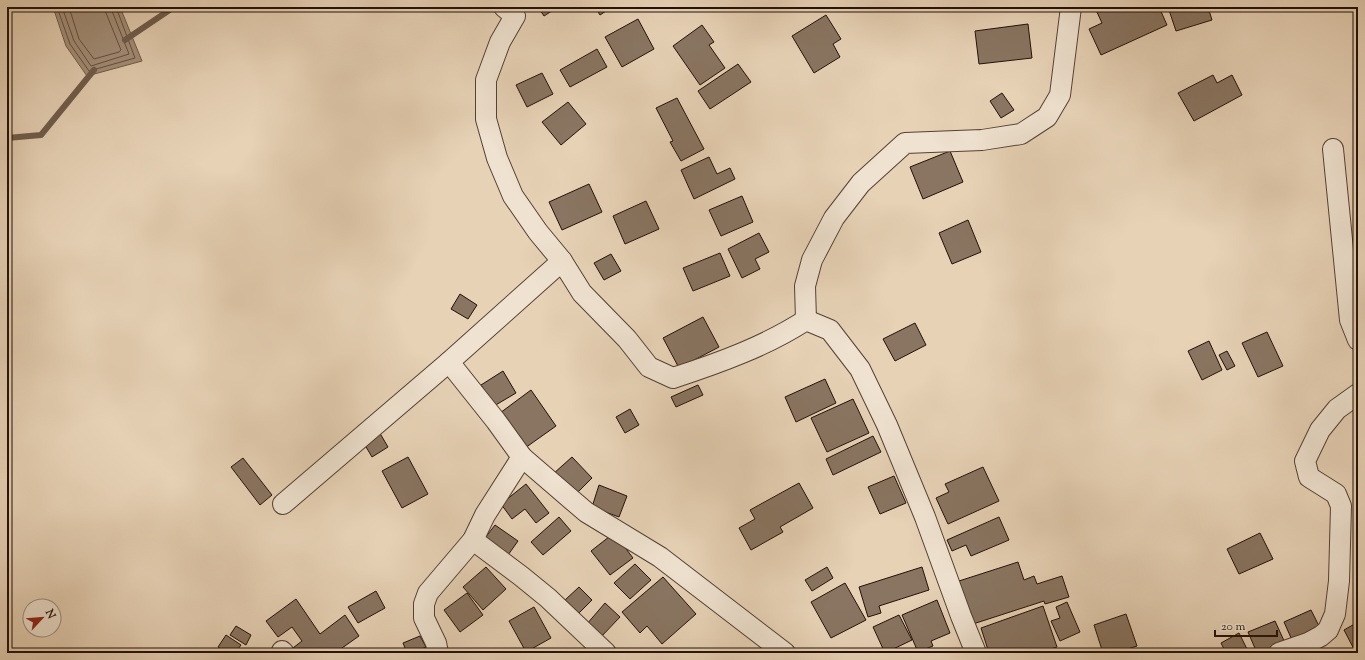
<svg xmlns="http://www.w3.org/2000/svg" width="1365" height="660" viewBox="0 0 1365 660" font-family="'Sorts Mill Goudy',serif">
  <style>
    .water { fill: #a4907b; stroke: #705d4d }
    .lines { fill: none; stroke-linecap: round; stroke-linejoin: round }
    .shore { stroke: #645042; stroke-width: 1 }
    .stream { stroke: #705d4d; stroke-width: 6 }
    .building { fill: #897562; stroke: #231008 }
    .minor-casing { stroke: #544034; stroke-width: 22 }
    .minor { stroke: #efe2d0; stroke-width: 20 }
  </style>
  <rect width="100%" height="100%" fill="#e7d2b6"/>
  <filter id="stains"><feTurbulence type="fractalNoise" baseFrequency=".005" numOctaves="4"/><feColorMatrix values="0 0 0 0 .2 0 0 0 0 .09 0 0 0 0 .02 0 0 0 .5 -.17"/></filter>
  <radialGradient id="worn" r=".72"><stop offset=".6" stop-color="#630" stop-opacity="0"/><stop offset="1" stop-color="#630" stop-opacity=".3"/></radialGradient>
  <path class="water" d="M53 7H120L142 61 87 76 66 46Z"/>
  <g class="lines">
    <g class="shore">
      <path d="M57 7 70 44 89 71 135 58 116 7"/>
      <path d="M62 7 74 41 91 66 129 54 112 11 111 7"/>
      <path d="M69 7 79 39 94 59 119 52 121 50 106 13 105 7"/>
    </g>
    <g class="stream">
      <path d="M125 40 174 7"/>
      <path d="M7 138 41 135 94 70"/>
    </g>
  </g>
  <g class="building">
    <path d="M538 7H558L544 16Z"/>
    <path d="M595 7H612L600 15Z"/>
    <path d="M1102 7H1159L1167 25 1101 55 1089 29 1102 23 1096 10Z"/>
    <path d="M1179 7H1208L1212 20 1176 31 1169 10Z"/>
    <path d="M826 15 841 39 833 44 840 57 814 73 792 36Z"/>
    <path d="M638 19 654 49 622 67 605 37Z"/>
    <path d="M1028 24 1032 58 979 64 975 31Z"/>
    <path d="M702 25 714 42 709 45 725 68 700 85 673 46Z"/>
    <path d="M597 49 607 67 570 87 560 70Z"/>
    <path d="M738 64 751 82 710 109 698 91Z"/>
    <path d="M542 73 553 94 527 107 516 85Z"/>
    <path d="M1213 75 1217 83 1232 75 1242 95 1194 121 1178 93Z"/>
    <path d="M1002 93 1014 110 1001 118 990 101Z"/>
    <path d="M677 98 704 149 681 161 670 142 673 141 656 108Z"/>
    <path d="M568 102 586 124 561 145 542 122Z"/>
    <path d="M950 151 963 182 923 199 910 167Z"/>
    <path d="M709 157 717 174 730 168 735 179 694 199 681 170Z"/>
    <path d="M589 184 602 212 562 230 549 202Z"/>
    <path d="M742 196 753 222 721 236 709 210Z"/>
    <path d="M646 201 659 229 625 244 613 216Z"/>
    <path d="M968 220 981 252 952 264 939 233Z"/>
    <path d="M759 233 769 252 755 259 760 269 742 278 728 249Z"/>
    <path d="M720 253 730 276 693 291 683 268Z"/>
    <path d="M611 254 621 271 604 280 594 263Z"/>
    <path d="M460 294 477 305 468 319 451 309Z"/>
    <path d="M703 317 719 347 679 368 663 338Z"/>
    <path d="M915 323 926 345 895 361 883 339Z"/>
    <path d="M1267 332 1283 366 1258 377 1242 343Z"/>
    <path d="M1209 341 1222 370 1202 380 1188 351Z"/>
    <path d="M1227 351 1235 366 1227 370 1219 355Z"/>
    <path d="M503 371 516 393 494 406 481 385Z"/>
    <path d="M825 379 836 403 796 422 785 397Z"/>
    <path d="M698 385 703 395 676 407 671 397Z"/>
    <path d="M531 390 556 426 525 448 500 413Z"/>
    <path d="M853 399 869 433 827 452 811 418Z"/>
    <path d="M630 409 639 425 625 433 616 417Z"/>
    <path d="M378 430 388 447 372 457 362 440Z"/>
    <path d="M873 436 881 452 833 475 826 459Z"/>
    <path d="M408 457 428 494 402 508 382 471Z"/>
    <path d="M572 457 592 478 574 496 553 474Z"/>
    <path d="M243 458 272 495 260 505 231 467Z"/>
    <path d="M983 467 999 501 948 524 936 498 949 492 945 484Z"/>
    <path d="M894 476 906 503 880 514 868 487Z"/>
    <path d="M799 483 813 508 780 527 783 532 751 550 739 528 755 519 750 510Z"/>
    <path d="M526 484 549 513 536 523 525 509 512 519 501 504Z"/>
    <path d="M599 485 627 496 619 517 592 507Z"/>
    <path d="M559 517 571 531 543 555 531 542Z"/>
    <path d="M999 517 1009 540 971 556 966 545 952 551 947 540Z"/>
    <path d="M495 525 518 541 508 555 485 538Z"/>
    <path d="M614 533 633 558 610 575 591 551Z"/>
    <path d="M1260 533 1273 559 1239 574 1227 549Z"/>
    <path d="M1018 562 1024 580 1034 576 1037 584 1062 576 1069 597 1045 604 1044 601 973 624 959 581Z"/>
    <path d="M635 564 651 580 630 599 614 583Z"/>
    <path d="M486 567 506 589 483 610 463 587Z"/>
    <path d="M827 567 833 578 812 591 805 580Z"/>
    <path d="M922 567 929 590 879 606 881 613 868 617 859 587Z"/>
    <path d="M663 577 696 614 662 644 647 626 640 633 622 612Z"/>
    <path d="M845 583 866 620 831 638 811 602Z"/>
    <path d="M579 587 592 600 578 614 565 600Z"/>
    <path d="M376 591 385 608 358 623 348 607Z"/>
    <path d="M467 593 483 615 460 632 444 610Z"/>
    <path d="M296 599 320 634 345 615 359 636 335 653H290L289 651 302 641 292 627 278 637 266 621Z"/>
    <path d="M937 600 950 633 931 641 933 646 918 652 902 615Z"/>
    <path d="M1067 602 1080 632 1060 641 1051 621 1060 618 1056 607Z"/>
    <path d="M605 603 620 617 600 638 586 625Z"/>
    <path d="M1043 606 1057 647 1038 653H989L981 628Z"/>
    <path d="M534 607 551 638 526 652 509 621Z"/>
    <path d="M1311 610 1320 628 1292 640 1284 622Z"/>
    <path d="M1126 614 1137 646 1115 653H1103L1094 625Z"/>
    <path d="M899 615 912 640 885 653 873 627Z"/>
    <path d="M1275 621 1285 643 1262 653H1257L1248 632Z"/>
    <path d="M1358 622V653H1356L1344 630Z"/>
    <path d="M236 626 251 635 246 645 230 635Z"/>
    <path d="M1239 633 1249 653H1226L1221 643Z"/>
    <path d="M226 635 241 645 235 653H226L218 647Z"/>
    <path d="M420 636 426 647 412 653H407L403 643Z"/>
  </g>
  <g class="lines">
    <defs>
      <g id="minor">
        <path d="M504 7 515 16 500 42 486 80V119L497 158 513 196 538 232 562 261 582 293 627 339 649 367 673 378C719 363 766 346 806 320L830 330 860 369 887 425 925 517 961 616 976 653"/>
        <path d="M1333 149 1350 320 1358 340"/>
        <path d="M806 320 805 286 812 260 834 218 861 183 905 143 982 140 1021 134 1047 117 1060 95 1071 7"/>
        <path d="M449 362 496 421 522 457 586 512 660 557 785 653"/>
        <path d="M283 504 449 362 562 261"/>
        <path d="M473 540 521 576 548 598 606 653"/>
        <path d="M282 651 284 653"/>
        <path d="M438 653 436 643 424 618V604L428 593 473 540 485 515 522 457"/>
        <path d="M1279 653 1308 643 1321 636 1328 630 1335 614 1339 581 1341 506 1336 494 1309 477 1305 461 1320 430 1337 409 1358 394"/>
      </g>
    </defs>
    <use href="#minor" class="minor-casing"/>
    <use href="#minor" class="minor"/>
  </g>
  <rect width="1365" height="660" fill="none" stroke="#e7d2b6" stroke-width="24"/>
  <rect x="8" y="8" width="1349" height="644" fill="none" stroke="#231008" stroke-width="2"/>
  <rect x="12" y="12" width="1341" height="636" fill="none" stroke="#231008"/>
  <g transform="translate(42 618) rotate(64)"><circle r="19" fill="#efe2d0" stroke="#9d8e80"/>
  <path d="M0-3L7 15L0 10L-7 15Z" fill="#8f2418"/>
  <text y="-6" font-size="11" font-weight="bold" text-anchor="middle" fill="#231008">N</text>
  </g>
  <path d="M1215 630v6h62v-6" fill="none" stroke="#231008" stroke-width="2"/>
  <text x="1221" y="630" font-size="12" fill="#231008" stroke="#efe2d0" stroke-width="3" paint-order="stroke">20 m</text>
  <rect width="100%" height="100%" filter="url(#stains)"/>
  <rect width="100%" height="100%" fill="url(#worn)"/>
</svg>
